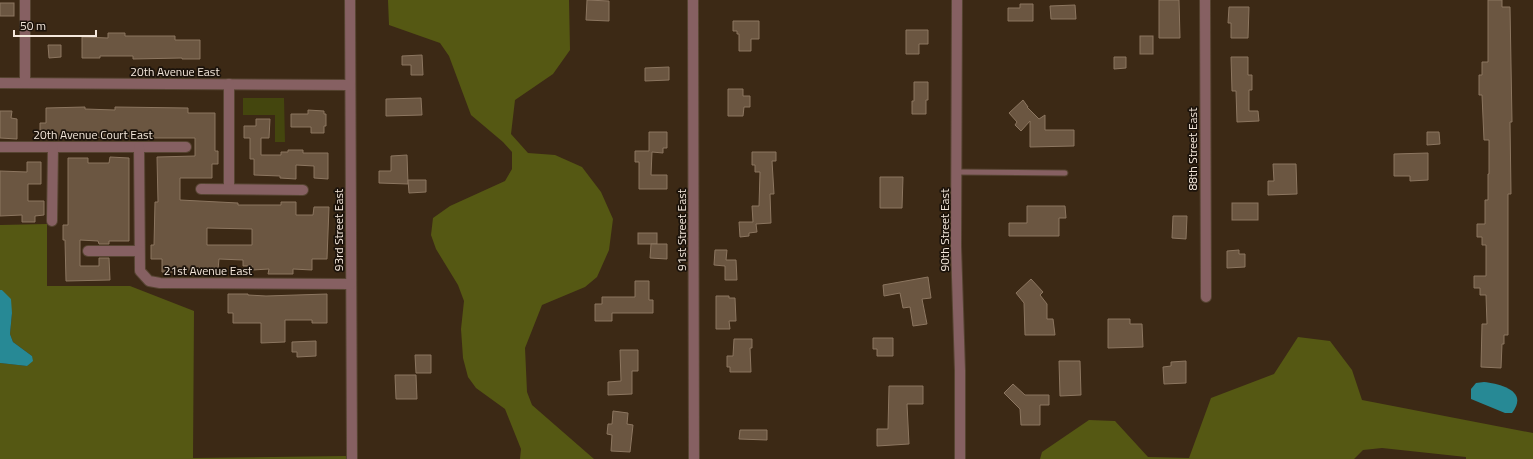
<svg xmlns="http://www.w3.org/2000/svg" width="1533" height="459" viewBox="0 0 1533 459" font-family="'Titillium Web',sans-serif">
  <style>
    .green { fill: #44460e }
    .forest { fill: #555813 }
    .water { fill: #278995 }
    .building { fill: #6b5641; stroke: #8c7660; fill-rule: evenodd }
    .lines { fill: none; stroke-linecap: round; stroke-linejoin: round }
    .lane-casing { stroke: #564431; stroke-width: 7 }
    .street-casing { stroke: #564431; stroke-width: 12 }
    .lane { stroke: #866062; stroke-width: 5 }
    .street { stroke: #866062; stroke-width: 10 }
    .labels { text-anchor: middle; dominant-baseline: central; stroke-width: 3.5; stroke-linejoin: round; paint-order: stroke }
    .street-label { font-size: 12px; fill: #f5e8dc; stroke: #1c130b }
  </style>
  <rect width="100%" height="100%" fill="#3c2915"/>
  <path class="green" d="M243 98H284L285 142H275V115H243Z"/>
  <g class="forest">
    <path d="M388 0H569L570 50 553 74 515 100 511 134 528 153 555 155 582 167 601 192 613 219 609 250 597 277 585 287 542 305 525 348 527 392 532 405 594 459H520L521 449 505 409 476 388 468 377 463 358 461 329 464 301 458 285 436 249 431 235 433 218 450 206 505 181 512 169V152L503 142 471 115 449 56 440 43 389 25Z"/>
    <path d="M47 224V286H130L194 311 193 458 346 456V459H0V363L27 366 32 356 13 342 10 334 12 313 2 290H0V225Z"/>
    <path d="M1298 337 1330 341 1352 370 1362 400 1533 433V459H1466V457L1382 448 1363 450 1354 459H1040L1042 452 1089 420 1115 421 1148 457 1189 458 1211 398 1274 374Z"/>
  </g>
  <g class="water">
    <path d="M0 290H2L11 299 12 313 10 334 13 342 32 356 33 361 27 366 0 363Z"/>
    <path d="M1484 382C1501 384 1529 391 1512 413H1505L1471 399V389L1476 383Z"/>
  </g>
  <g class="building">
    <path d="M587 0 609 1V21L586 20Z"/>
    <path d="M1159 0H1179L1180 38H1159Z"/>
    <path d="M1488 0H1502V7H1510L1512 122H1510L1511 194H1508V335H1504V344H1502L1501 368 1481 367 1482 324H1487L1486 295H1480V288H1474V276H1486V245H1482V237H1477V224H1485V200H1488V174H1489V140H1484L1482 95H1479V75H1482V62H1488Z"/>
    <rect x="0" y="3" width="14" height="13"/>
    <path d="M1020 4H1033V21H1008V8H1020Z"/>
    <path d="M1075 5 1076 19H1051L1050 6Z"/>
    <path d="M1229 7H1249L1248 38H1231V23H1228Z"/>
    <path d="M733 21H759V39H751V51H739V34H737V31H733Z"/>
    <path d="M906 30H928V44H919V54H906Z"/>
    <path d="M108 33H125V36H175V40H200V59H182V58L133 59V56H100V58H82V37L108 38Z"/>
    <rect x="1140" y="36" width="13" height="18"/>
    <path d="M48 45H61V57L49 58Z"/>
    <path d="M422 55 423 75H411V65H402V56Z"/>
    <path d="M1114 57H1126V68L1114 69Z"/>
    <path d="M1231 57H1248V75H1252V90H1249V111H1258L1259 121 1237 122 1236 91H1232Z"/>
    <path d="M669 67V80L645 81V68Z"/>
    <path d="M914 82H928V100H926V114H912V101H914Z"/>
    <path d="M728 89H743V96H750V107H744L743 116H728Z"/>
    <path d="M421 98 422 115 386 116V99Z"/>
    <path d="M1023 100 1028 107H1027L1039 119 1045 115V130H1074V146L1030 147V121L1021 131 1015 125 1017 122 1009 113Z"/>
    <path d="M85 107V109L115 110V107L188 108V113H215V151H218V164H212V178H180V200L238 203V205H281V202H296V215H313L314 207H329L327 259H312V270L293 269V274H268L269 269 252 270V266H243V260L219 259 218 270H176V272H162V259H151V245H154L155 202H158L157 157 195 156V138H114L85 137V138L40 139V123H46V108ZM207 228 252 229V245H207Z"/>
    <path d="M308 110 324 111V114H326V126H324V133H311V127H291V114H308Z"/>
    <path d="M0 111H12L11 118 17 119V139L0 138Z"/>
    <path d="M256 119H270L269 138H261V155H281V152H288V150H303V153H328V179L314 178V166L296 165V179L280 178V176L254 175V159H250V138H244V126H256Z"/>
    <path d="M649 132H667V148H663V153L652 152 651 175H667V189H639V162H635V151H649Z"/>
    <path d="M1427 132H1439L1440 144 1427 145Z"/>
    <path d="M752 152H776V161H772L774 194H770L771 223 756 224 757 232 749 233V236L740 237 739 222H753L752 206H759L760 172H755V165H752Z"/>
    <path d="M1428 153V180L1410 181V176H1394V154Z"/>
    <path d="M407 155 408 184 379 183V171H391V156Z"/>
    <path d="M110 157 129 158V241H109V244H99L98 241 80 240V266H99V258H109L110 280 66 281 65 240H63V225H68V158H88V163H109Z"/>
    <path d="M27 162H41V184H28V201H44V215L35 216V222H22V215L0 216V171L27 172Z"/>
    <path d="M1273 164H1296L1297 194 1268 195V181H1274Z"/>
    <path d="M880 177H903L902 208H880Z"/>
    <path d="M408 180H426V192L409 193Z"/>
    <rect x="1232" y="203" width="26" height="17"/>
    <path d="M1027 206H1065L1066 218H1059V236H1009V223H1027Z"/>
    <path d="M1173 216H1187L1186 239 1172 238Z"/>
    <rect x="638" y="233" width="19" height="11"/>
    <path d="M651 244H667V259L650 258Z"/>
    <path d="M715 250H727L726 260H736L737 280H725V266L714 265Z"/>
    <path d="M1239 250V254H1245V267L1227 268V251Z"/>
    <path d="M928 277 931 298 922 299 927 324 913 326 910 307 903 308 900 293 884 296 883 285Z"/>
    <path d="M1031 279 1043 292 1040 295 1047 304V319H1053L1055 335H1025L1024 303 1016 293Z"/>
    <path d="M635 281H649V300H653V313H612V321H595V304H602V297H635Z"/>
    <path d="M228 294H248V295L266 296 327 294V323H312V320H285V342L261 343V323H233V313H228Z"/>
    <path d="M716 296H729V298H735L736 321H729L730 329H716Z"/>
    <path d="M1108 319H1130V324H1142L1143 347 1108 348Z"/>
    <path d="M873 338H893V356H877V349H873Z"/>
    <path d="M734 339H752V348H750L751 372H730V367H727V356H733Z"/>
    <path d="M316 341V356L297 357V352H292V342Z"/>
    <path d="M620 350H638V371H632V394L608 395V382L621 381Z"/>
    <path d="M415 355H431V373H416Z"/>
    <path d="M1059 361H1080L1081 395 1060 396Z"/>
    <path d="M1186 361V383L1164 384 1163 367 1171 366V362Z"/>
    <path d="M395 375H416L417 399H396Z"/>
    <path d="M1013 384 1025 395H1049V405H1040V425H1021L1020 409 1004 393Z"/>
    <path d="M889 386H923V404H907L909 444 877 446V429H888Z"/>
    <path d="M613 411 628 413 627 424 633 425 630 452 611 451 612 435 607 434 608 424H612Z"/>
    <path d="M740 430H767V440L739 439Z"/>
  </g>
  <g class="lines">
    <defs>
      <path id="lane" d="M957 172 1065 173"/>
      <g id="street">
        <path d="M350 0 352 459"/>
        <path d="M693 0 694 459"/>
        <path d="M957 0 956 246 960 371V459"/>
        <path d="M1205 0 1206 297"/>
        <path d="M0 83 350 85"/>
        <path d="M25 83V0"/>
        <path d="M229 84V189"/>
        <path d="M0 147H186"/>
        <path d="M139 147 140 271 149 281 160 283 351 284"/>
        <path d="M201 189 303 190"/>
        <path d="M52 221 53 147"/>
        <path d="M88 251H139"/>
      </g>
    </defs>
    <use href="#lane" class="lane-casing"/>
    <use href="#street" class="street-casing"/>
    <use href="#lane" class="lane"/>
    <use href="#street" class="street"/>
  </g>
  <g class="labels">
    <g class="street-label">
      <text x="175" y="71">20th Avenue East</text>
      <text x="93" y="134">20th Avenue Court East</text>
      <text transform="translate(1192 149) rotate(-90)">88th Street East</text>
      <text transform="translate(338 230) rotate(-90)">93rd Street East</text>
      <text transform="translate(681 230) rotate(-90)">91st Street East</text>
      <text transform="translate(944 230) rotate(-90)">90th Street East</text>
      <text x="208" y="270">21st Avenue East</text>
    </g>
  </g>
  <path d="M14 30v6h82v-6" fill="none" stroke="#f5e8dc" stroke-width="2"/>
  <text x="20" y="30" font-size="12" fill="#f5e8dc" stroke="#1c130b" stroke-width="3" paint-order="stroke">50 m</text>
</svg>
